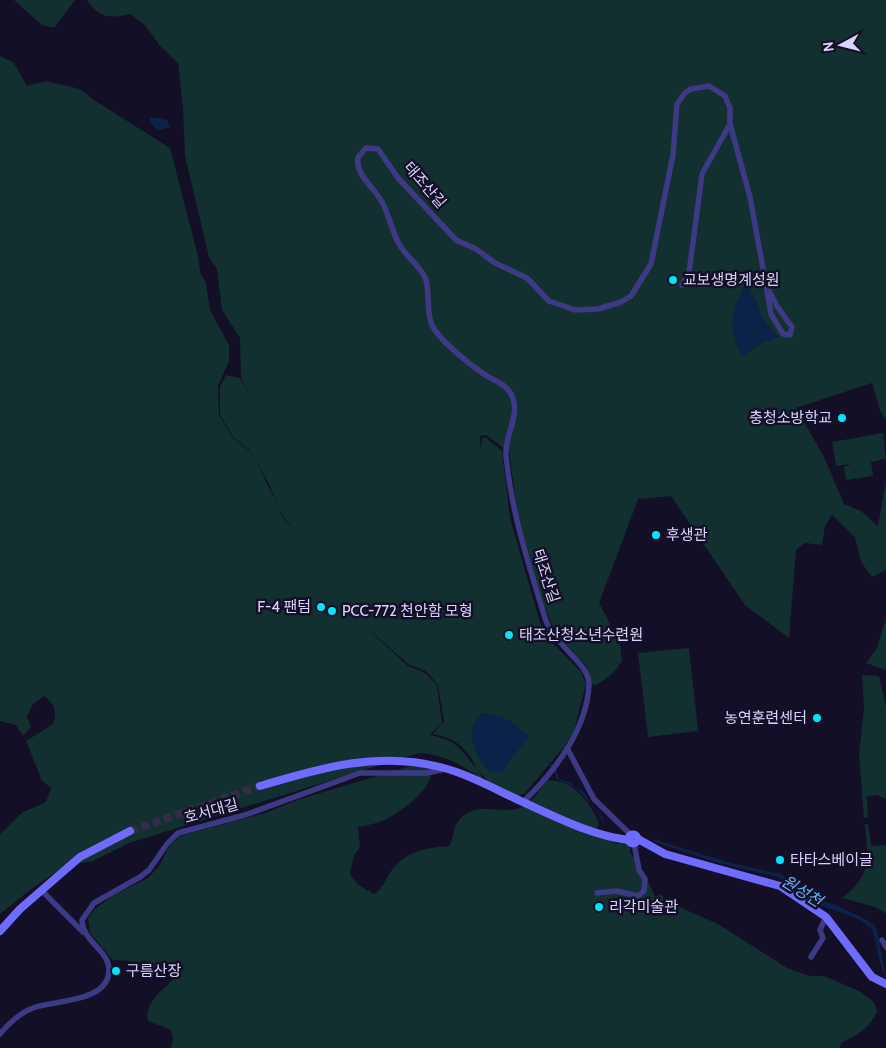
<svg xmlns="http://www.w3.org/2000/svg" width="886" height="1048" viewBox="0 0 886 1048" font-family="Cabin,'Noto Sans KR',sans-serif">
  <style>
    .green { fill: #12302f; fill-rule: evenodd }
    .water { fill: #0c2248 }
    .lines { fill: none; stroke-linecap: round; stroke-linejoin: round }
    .secondary-tunnel { stroke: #312d47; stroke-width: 8; stroke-dasharray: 8 4; stroke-linecap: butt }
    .street { stroke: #3d3a85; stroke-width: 5.5 }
    .secondary { stroke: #6f6bff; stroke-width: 8 }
    .poi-dot { fill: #00e5ff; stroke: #130f26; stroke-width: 2 }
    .labels { text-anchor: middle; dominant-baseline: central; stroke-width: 5; stroke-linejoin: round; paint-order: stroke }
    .street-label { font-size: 15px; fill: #d9d4ff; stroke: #130f26 }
    .poi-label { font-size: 15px; fill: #d9d4ff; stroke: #130f26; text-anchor: start }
    .water-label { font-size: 16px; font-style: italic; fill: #62b6ff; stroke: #130f26 }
  </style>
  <rect width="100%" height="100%" fill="#130f26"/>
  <g class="green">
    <path d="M14 0H75L54 28 42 25Z"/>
    <path d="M87 0H886V419L881 413 872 383 796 408 824 457 844 504 861 511 878 526 886 480V570L872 577 861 562 855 537 832 515 825 526 822 545 805 543 796 550 789 638 745 605 671 496 638 499 599 603 620 643 622 661C614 673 607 680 593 686L586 666 555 632 543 603 519 523 509 452 486 435 480 436 481 452 482 438 485 437 502 451 510 518 543 633 581 672 586 684 574 731 563 748 525 793 513 798 501 796 478 770 484 780C461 765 447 755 419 753L129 843 93 861 67 865 31 889 0 914V834L23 812 46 802 51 788 42 781 26 741 53 724C57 711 55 704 44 696L32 705 27 717 31 727 23 736 16 725 0 721V56L14 63 27 86 46 81 80 89 94 100 170 148 198 256 200 272 206 283 210 310 229 345V361L218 386 219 415 233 438 251 452 268 482 283 518 301 536 284 518 251 451 233 437 220 415V387L226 375 240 378 250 394 241 378 240 338 222 310 217 269 209 257 185 156 183 107 178 63 160 46 145 25 130 14C110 19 99 18 87 0ZM745 285 757 303 761 317 778 337 761 343 742 357ZM359 621 408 664 426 671 438 685 444 721 433 734C455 737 468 749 477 769 460 749 457 740 430 735L442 723 437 685 425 673 408 666Z"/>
    <path d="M883 433 886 459 871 462 873 476 846 480 844 467 851 464 836 466 832 442Z"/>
    <path d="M886 618V670L866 663 877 648Z"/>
    <path d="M689 648 698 731 648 737 638 653Z"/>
    <path d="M862 675 879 676 886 706V799L877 795 867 796 868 817 864 818 859 754 864 709Z"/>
    <path d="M421 763 431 765C437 787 401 813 382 821 375 824 366 825 358 827L360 847 354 856 350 873C355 884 363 888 374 894 382 889 385 881 390 873 404 851 425 848 449 846 455 837 452 827 460 819 476 802 497 813 516 809 529 807 539 791 547 781 571 777 593 805 599 825L593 834 595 837 606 835 617 844 621 842 631 844 630 852 635 859 636 868 646 876 655 897 662 894 666 907 677 906 718 924 787 968 809 976H824L859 991 874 1002 877 1011C870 1028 858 1035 841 1043L840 1048H171L173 1038 171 1030 148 1021C144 1002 162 992 173 979 152 963 139 961 113 960L90 933 88 918 95 909 114 895 148 878 160 865 168 848 180 836 265 813 300 799Z"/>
    <path d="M865 824H868L871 846 886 845V913L875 907 842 898C873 874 868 858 865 824Z"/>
  </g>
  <g class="water">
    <path d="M150 117 166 119 171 127 158 131 149 121Z"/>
    <path d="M745 284 757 303 761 317 778 337 761 343 742 357C728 327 730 313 745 284Z"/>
    <path d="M481 713C503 714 513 722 529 736L501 773 490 772C475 758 463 730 481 713Z"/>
    <path d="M547 760 556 769 559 779 570 782 577 789 583 791 593 807 603 818V823C600 814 579 789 570 785 565 782 561 783 556 778L554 770 546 762Z"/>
    <path d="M654 839 727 862 781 874 819 900 836 905 867 920 875 926 878 934 886 979 880 963 873 930 858 919 814 903 778 877 722 864 660 844 653 841Z"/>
  </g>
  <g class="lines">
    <path class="secondary-tunnel" d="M130 831 260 786"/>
    <g class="street">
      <path d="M730 124 750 197 766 285 777 306 792 327 790 335 783 334 771 314 766 285"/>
      <path d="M567 748 594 799 631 835"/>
      <path d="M526 799C556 770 587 728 589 685 590 663 552 644 545 618 528 562 512 515 506 456 504 435 522 414 511 394 504 382 491 380 481 372 467 362 439 340 432 325 426 312 430 294 426 280 421 266 406 257 399 244 392 231 389 215 382 202 374 187 355 175 358 157L366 148 378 149 398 178 456 240 476 249 495 263 527 278 549 301 575 310 598 309 621 302 631 296 651 264 673 155 677 104 685 93 691 89 709 86 725 96 730 108V124L702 174 689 273 682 285"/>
      <path d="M41 890 83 932"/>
      <path d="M597 893 616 891 638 896 644 891 645 879 639 870 634 843"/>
      <path d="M882 940 886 947"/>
      <path d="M811 957 823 938 820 930 826 917"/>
      <path d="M0 1034C8 1024 21 1012 33 1008 53 1000 110 1003 109 969 108 950 83 942 82 920L94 903 140 877 149 870 167 844 178 833 245 815 360 773H427L445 769"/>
    </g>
    <g class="secondary">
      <path d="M260 786C320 768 378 751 440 767 469 774 498 791 525 803 556 817 593 836 629 840"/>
      <circle cx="633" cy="839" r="4.5"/>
      <path d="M638 839 665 854 780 886 826 917 872 977 886 984"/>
      <path d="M0 931 20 909 80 857 130 831"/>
    </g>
  </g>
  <g class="poi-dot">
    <circle cx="673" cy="280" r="5"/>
    <circle cx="842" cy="418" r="5"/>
    <circle cx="656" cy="535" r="5"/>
    <circle cx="321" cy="607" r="5"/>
    <circle cx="332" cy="611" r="5"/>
    <circle cx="509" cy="635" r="5"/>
    <circle cx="817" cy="718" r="5"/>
    <circle cx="780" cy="860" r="5"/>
    <circle cx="599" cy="907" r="5"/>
    <circle cx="116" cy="971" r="5"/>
  </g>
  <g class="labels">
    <g class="street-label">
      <text transform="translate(425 185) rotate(49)">태조산길</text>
      <text transform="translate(546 576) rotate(72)">태조산길</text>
      <text transform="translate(211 811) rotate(-15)">호서대길</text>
    </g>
    <g class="poi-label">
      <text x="683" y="280">교보생명계성원</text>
      <text x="832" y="418" text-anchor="end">충청소방학교</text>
      <text x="666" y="535">후생관</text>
      <text x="311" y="607" text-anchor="end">F-4 팬텀</text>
      <text x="342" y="611">PCC-772 천안함 모형</text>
      <text x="519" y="635">태조산청소년수련원</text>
      <text x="807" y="718" text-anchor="end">농연훈련센터</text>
      <text x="790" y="860">타타스베이글</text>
      <text x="609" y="907">리각미술관</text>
      <text x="126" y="971">구름산장</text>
    </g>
    <g class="water-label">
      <text transform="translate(802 891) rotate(32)">원성천</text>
    </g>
  </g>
  <g transform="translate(841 45) rotate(263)" stroke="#130f26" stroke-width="4" paint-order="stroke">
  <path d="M0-4L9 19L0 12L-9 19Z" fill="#d9d4ff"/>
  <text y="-8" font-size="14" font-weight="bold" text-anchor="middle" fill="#d9d4ff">N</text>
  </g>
</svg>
